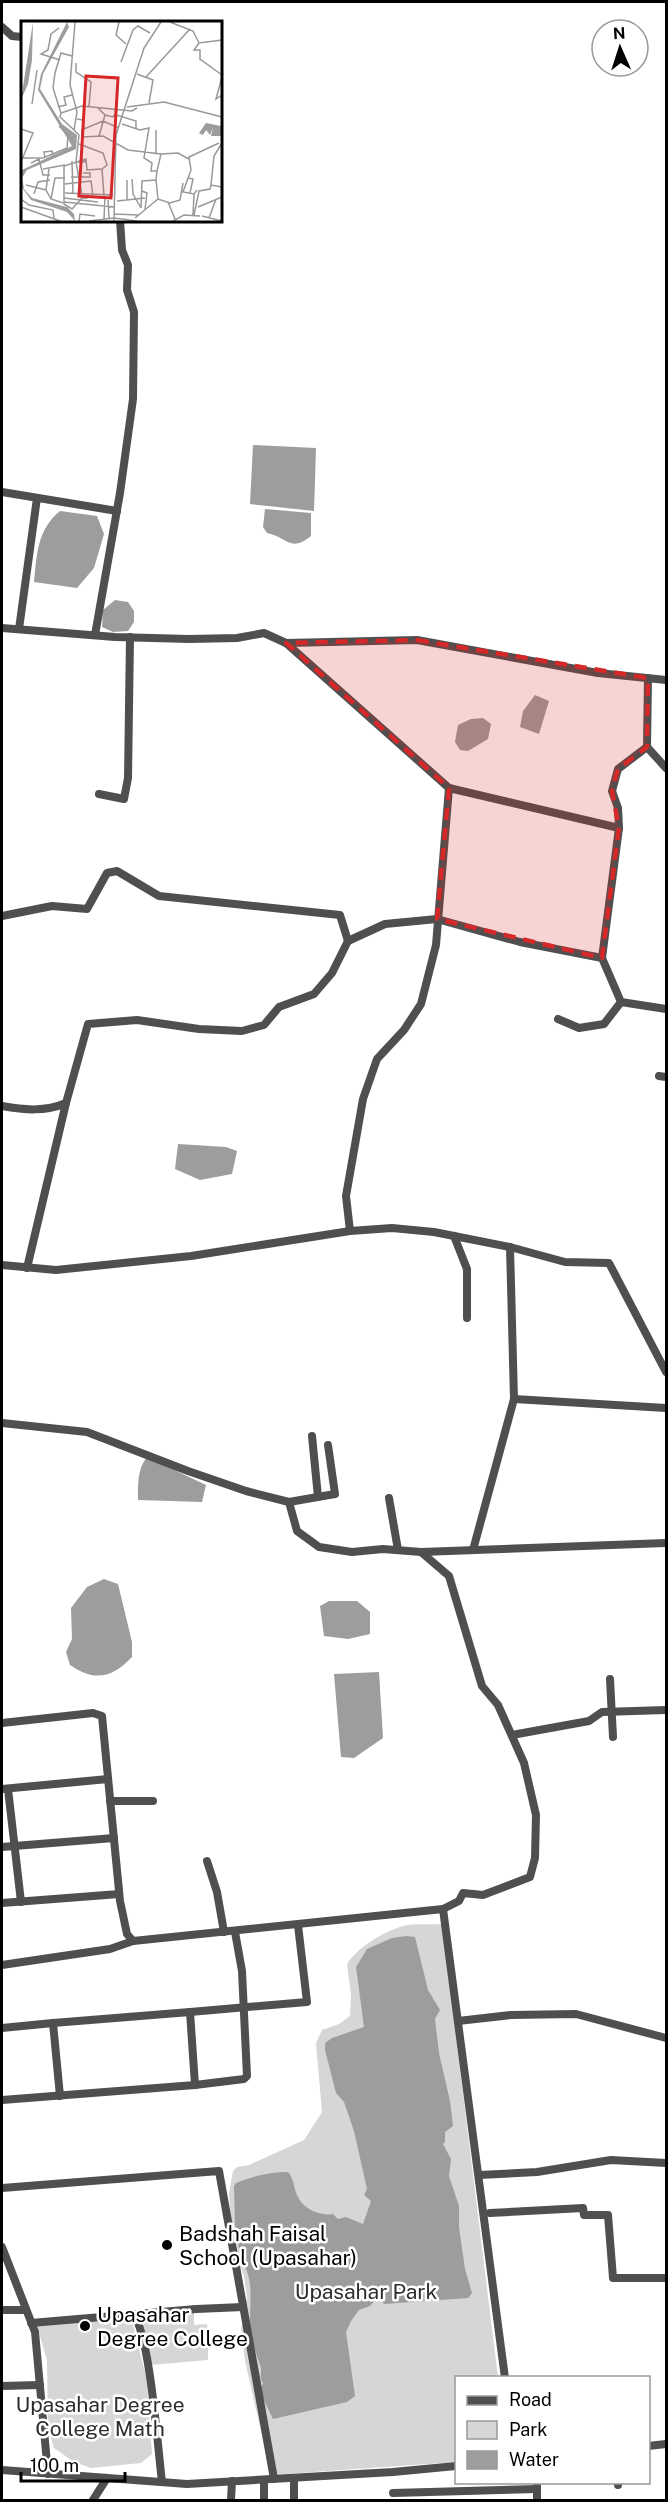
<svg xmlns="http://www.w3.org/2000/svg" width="668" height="2502" viewBox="0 0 668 2502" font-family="'Public Sans',sans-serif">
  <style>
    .green { fill: #d6d6d6 }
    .water { fill: #9d9d9d }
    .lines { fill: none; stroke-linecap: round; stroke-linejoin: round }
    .minor { stroke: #4f4f4f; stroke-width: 8 }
    .marked { fill: #d62828; fill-opacity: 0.2; stroke: #d62828; stroke-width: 4.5; stroke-dasharray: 12 8; stroke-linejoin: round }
    .poi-dot { fill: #000; stroke: #fff; stroke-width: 2 }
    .labels { text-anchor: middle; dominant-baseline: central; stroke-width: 5; stroke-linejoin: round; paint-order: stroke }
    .poi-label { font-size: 21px; fill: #000; stroke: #fff; text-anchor: start }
    .park-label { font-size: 21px; fill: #2d2d2d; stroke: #fff }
    .inset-road { fill: none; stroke: #999; stroke-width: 1.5 }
    .view { fill: #d62828; fill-opacity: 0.15; stroke: #d62828; stroke-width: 3 }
    .inset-edge { fill: none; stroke: #000; stroke-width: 3 }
  </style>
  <rect width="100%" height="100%" fill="#fff"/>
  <g class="green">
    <path d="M442 1924 498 2377 456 2378V2462L271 2475 245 2361 241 2329 247 2297 244 2276 239 2263 236 2235 231 2223 229 2193 233 2171 237 2167 249 2165 304 2140 322 2112 316 2043 322 2030 339 2024 350 2016 351 1994 347 1964C358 1947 383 1932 403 1926 414 1923 429 1925 442 1924Z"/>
    <path d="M194 2310V2325L207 2324 209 2335 203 2337V2342H208V2360L151 2365 140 2316Z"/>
    <path d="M131 2317 147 2380 152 2454 141 2463 91 2468 74 2462 54 2448 48 2429 47 2360 37 2326Z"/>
  </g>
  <g class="water">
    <path d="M253 445 316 448 314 511 250 504Z"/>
    <path d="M265 509 311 513V536C290 553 287 537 267 533L263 527Z"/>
    <path d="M60 511 97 516 104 534 94 568 77 588 34 582C37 554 37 530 60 511Z"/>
    <path d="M115 600 128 602 134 611V622L128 631 113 632 102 627 103 610Z"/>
    <path d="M535 695 549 701 539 734 520 727 523 711Z"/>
    <path d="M483 718 491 724 488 739 468 751 460 750 455 742 458 725 471 719Z"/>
    <path d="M178 1144 226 1147 237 1151 232 1174 200 1180 175 1169Z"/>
    <path d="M147 1457 206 1485 202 1502 138 1500C138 1486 137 1469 147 1457Z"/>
    <path d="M104 1579 118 1584 132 1642V1657C112 1678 95 1682 70 1665L66 1652 72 1639 71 1608 87 1587Z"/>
    <path d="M329 1601H357L370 1612V1634L348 1639 324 1636 320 1606Z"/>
    <path d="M379 1672 383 1738 354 1758 341 1757 334 1674Z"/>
    <path d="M406 1936 415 1937 428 1990 440 2010 435 2019 439 2053 450 2101 453 2126 445 2132V2142L443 2144 451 2159 449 2176 459 2206V2227L465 2269 472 2293 468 2298 384 2304 379 2296 370 2306 359 2310 351 2321 346 2332 355 2396 347 2402 273 2419 260 2392 263 2383C258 2376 263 2372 260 2365 255 2351 250 2336 250 2320 250 2302 254 2276 241 2261L235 2225 234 2186 236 2183C253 2176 270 2172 288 2172 295 2180 293 2189 299 2199 306 2210 320 2216 333 2214L338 2219 346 2217 363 2224 371 2201 364 2195 367 2189 354 2131 344 2102 336 2093 325 2050V2043L332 2038 364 2027 356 1967 367 1949 392 1938Z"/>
  </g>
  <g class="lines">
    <g class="minor">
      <path d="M2 27 12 36 22 37"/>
      <path d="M2 492 117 511"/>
      <path d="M2 628 115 637 189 639 237 638 264 633 286 643 417 640 598 673 666 680"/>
      <path d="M19 629 37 498"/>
      <path d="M95 635 120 493 133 399 134 312 127 290 128 265 122 250 120 220"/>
      <path d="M286 643 449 788 619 828 618 808 612 791 618 769 647 747"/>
      <path d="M648 678 647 747 666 768"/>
      <path d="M99 794 124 799 128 778 130 637"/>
      <path d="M2 916 52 906 87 909 107 873 117 871 159 896 340 915 348 941"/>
      <path d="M602 958 619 828"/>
      <path d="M558 1019 579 1028 604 1024 621 1002"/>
      <path d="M659 1076 666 1077"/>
      <path d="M2 1106C24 1110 45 1112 66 1103L88 1024 137 1020 199 1029 242 1031 264 1025 279 1007 314 994 332 973 348 941 385 924 437 919 520 942 602 958 621 1002 666 1009"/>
      <path d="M350 1231 346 1196 363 1099 377 1059 404 1030 421 1004 436 945 449 788"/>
      <path d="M454 1236 467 1269V1318"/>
      <path d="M2 1265 56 1270 191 1256 350 1231 392 1228 434 1232 510 1247 565 1262 609 1263 666 1372"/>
      <path d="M27 1268 66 1103"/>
      <path d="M514 1399 666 1408"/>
      <path d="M2 1423 87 1432 188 1471 246 1491 289 1502 297 1531 319 1547 352 1552 383 1549 421 1552 449 1576 482 1686 498 1705 524 1763 536 1815 535 1858 530 1877 483 1895 463 1893 459 1901 443 1909 133 1941 127 1934 120 1901 102 1716 93 1713 2 1723"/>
      <path d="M312 1436 318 1497"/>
      <path d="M389 1498 398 1550"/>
      <path d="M289 1502 335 1494 328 1445"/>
      <path d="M473 1550 514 1399 510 1247"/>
      <path d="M421 1552 666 1543"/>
      <path d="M610 1679 613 1737"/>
      <path d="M512 1735 589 1721 602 1712 666 1710"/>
      <path d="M2 1789 108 1779"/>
      <path d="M8 1789 21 1902"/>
      <path d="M110 1801H153"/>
      <path d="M2 1847 114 1838"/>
      <path d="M207 1861 217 1892 224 1932"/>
      <path d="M2 1903 119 1894"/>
      <path d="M443 1909 505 2378"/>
      <path d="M2 1965 110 1949 133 1941"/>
      <path d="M190 2012 307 2002 298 1925"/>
      <path d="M458 2021 511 2015 576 2014 666 2038"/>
      <path d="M2 2028 53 2023 60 2096"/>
      <path d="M195 2085 244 2079 247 2076 242 1971 235 1932"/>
      <path d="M2 2100 195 2085 190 2012 53 2023"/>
      <path d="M479 2175 537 2172 611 2160 666 2163"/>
      <path d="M2 2188 219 2171 274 2479"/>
      <path d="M490 2213 583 2208 584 2215H608L613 2278H666"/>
      <path d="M2 2247 35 2332 48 2474"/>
      <path d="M2 2310H26"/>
      <path d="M133 2314C150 2333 158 2451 162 2482"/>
      <path d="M31 2323 196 2309 243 2307"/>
      <path d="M2 2386 40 2385"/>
      <path d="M648 2446 666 2444"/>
      <path d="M2 2470 187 2484 393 2472 456 2466"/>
      <path d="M537 2482V2500"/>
      <path d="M618 2482V2485"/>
      <path d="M393 2493 537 2489"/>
      <path d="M93 2500 107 2478"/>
      <path d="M231 2500 232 2481"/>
      <path d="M264 2500V2480"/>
      <path d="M294 2500V2478"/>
    </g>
  </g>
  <path class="marked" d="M417 640 648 678 647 747 618 769 612 791 619 828 602 958 437 919 449 788 286 643Z"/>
  <g class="poi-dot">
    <circle cx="167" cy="2245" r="6"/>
    <circle cx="85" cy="2326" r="6"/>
  </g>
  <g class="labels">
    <g class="poi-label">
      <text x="179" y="2233">Badshah Faisal<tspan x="179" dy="24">School (Upasahar)</tspan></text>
      <text x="97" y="2314">Upasahar<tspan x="97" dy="24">Degree College</tspan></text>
    </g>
    <g class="park-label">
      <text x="366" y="2291">Upasahar Park</text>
      <text x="100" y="2404">Upasahar Degree<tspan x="100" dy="24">College Math</tspan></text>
    </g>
  </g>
  <g transform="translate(21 21)">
    <rect width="201" height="201" fill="#fff"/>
    <path d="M12 1 11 39 7 63 0 79ZM46 1 48 6 22 53 19 68 41 103 56 114 55 128 6 149 1 157 3 168 11 177 46 186 53 193 54 200 46 191 10 179 0 165 1 149 51 125 17 69 20 53ZM185 102 200 105 201 115H190L192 107 189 114 185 109 182 114 178 112Z" fill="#9d9d9d"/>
    <path class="inset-road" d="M54 1 49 64 56 91 53 109 58 114 55 141H65M98 1 95 14 105 23M149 1 172 10 178 22 201 19M38 7 30 13 27 29 20 33 39 39M178 22 173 29H179V38L201 54M51 35 40 32 34 52 32 67 40 92 61 85 111 90 116 87M100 41 112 9 117 5 129 12M55 42V51L70 61 68 86M116 53 132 59 128 82M125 56 169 8M201 56 195 78 201 74M11 83 16 49M37 86 45 84 43 76 51 74M106 86 143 81 201 96M77 87 84 94 92 96 94 93M94 89 95 94 115 100V107M40 92 39 96 53 109M56 98 62 99 63 108 82 100 98 107M101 103 119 109 128 107 123 137 131 142 130 150H136L135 159 121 160 120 187M0 108 12 112 0 141M61 108V116L82 115 107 129 140 133M78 115 84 94M58 123 82 132 86 144 81 148 83 175M135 132V109M2 137H22L46 127 47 114 38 105M24 137 23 131 31 130 32 134M51 140 52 173M55 141 61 174M10 142 18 138 22 154H29M22 148 44 144M28 148 25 169 30 178 42 182M136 150 140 133 157 132 168 138M50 156H69V152H62M167 157 172 158 169 172M111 158 112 173 120 187M135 159 137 178M44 163 70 160 72 175M5 164 25 169M190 164 193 135 201 122M176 169 173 173 162 171 170 149 168 136 198 122M121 170 126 172 124 188M44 172 92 174M13 173 17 161 29 159M43 177 77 181M67 177H61L51 188 43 183V145L65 138 66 149 81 148M0 178 8 184 32 189 33 197M30 178 34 157H44M87 179 88 197M106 179V159M96 180 124 177M43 181 93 186M147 181 154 198M0 186 39 200M177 186 201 176M93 193 118 194M172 194 173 173M173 194 178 170 189 168 190 164 201 166M181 195 201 200M114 197 137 178 149 182 159 179 162 162M188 197 195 178M83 198 84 175M58 200 59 193 74 195M68 200 93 197 116 200M93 200 95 114 123 27 140 1M152 200 163 194 179 195"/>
    <path class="view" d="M65 55 97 57 90 177 58 175Z"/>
    <rect width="201" height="201" class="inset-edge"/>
  </g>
  <rect width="668" height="2502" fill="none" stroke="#000000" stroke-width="6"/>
  <rect x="455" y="2376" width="195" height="108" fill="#ffffff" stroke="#999999" stroke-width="1.5"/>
  <rect x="467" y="2396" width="30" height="9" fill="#4f4f4f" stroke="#999999" stroke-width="1.5"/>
  <text x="509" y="2406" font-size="18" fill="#000000">Road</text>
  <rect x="467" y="2421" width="30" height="18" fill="#d6d6d6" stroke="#999999" stroke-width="1.5"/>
  <text x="509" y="2436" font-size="18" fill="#000000">Park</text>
  <rect x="467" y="2451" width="30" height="18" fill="#9d9d9d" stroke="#999999" stroke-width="1.5"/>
  <text x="509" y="2466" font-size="18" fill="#000000">Water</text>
  <g transform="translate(620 48) rotate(357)"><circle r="28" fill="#ffffff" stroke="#999999" stroke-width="1.5"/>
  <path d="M0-4.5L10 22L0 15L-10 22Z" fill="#000000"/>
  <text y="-9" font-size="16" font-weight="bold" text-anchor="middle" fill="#000000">N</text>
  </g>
  <path d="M21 2472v9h104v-9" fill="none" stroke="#000000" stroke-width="3"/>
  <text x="30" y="2472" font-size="18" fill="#000000" stroke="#ffffff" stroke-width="4.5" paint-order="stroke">100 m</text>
</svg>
